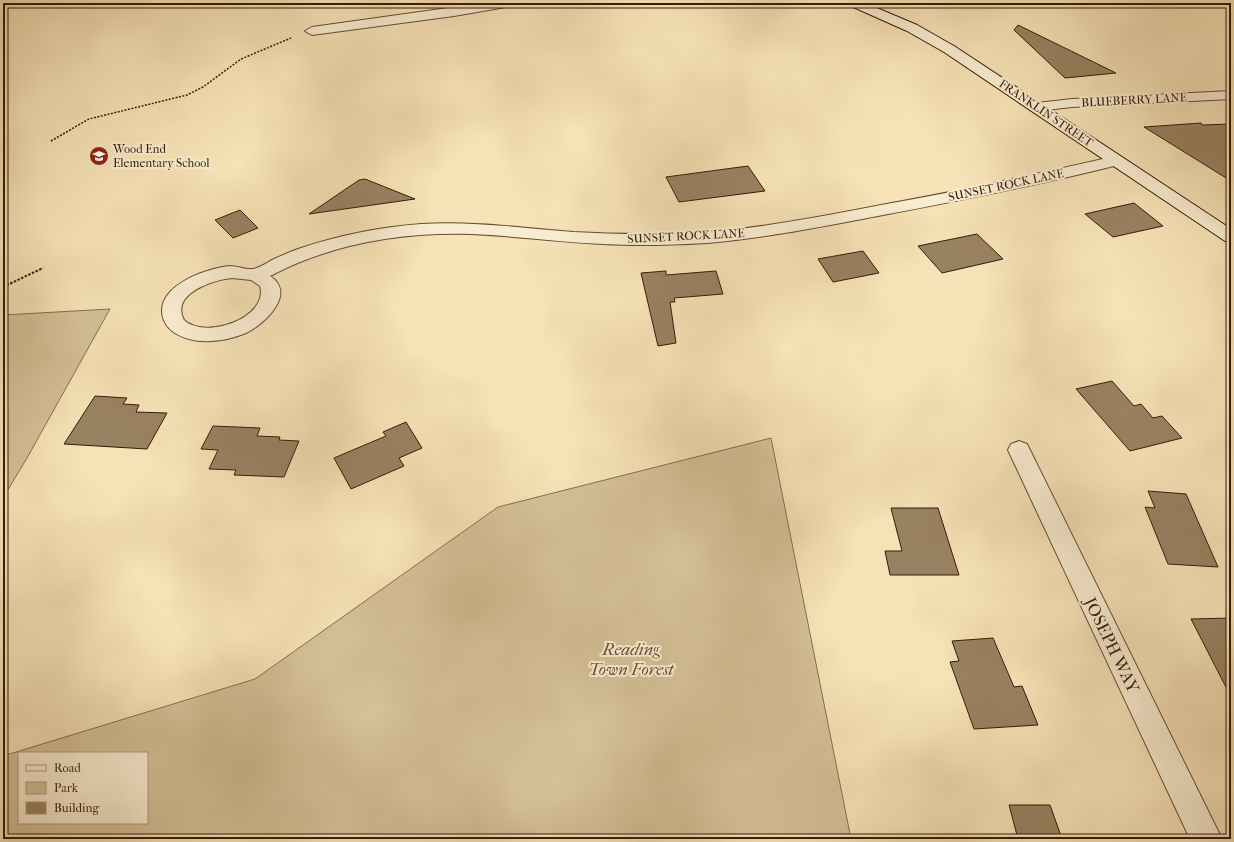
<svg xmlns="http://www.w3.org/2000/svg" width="1234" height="842" viewBox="0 0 1234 842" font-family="'IM FELL French Canon',serif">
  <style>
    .green { fill: #d5c098; stroke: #856e50; fill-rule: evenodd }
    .building { fill: #998262; stroke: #351b07 }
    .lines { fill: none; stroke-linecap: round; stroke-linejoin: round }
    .minor-casing { stroke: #654d33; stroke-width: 2 }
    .secondary-casing { stroke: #351b07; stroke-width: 2 }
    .path-far1 { stroke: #351b07; stroke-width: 1.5; stroke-dasharray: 2 1.5; stroke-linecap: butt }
    .path { stroke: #351b07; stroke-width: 2; stroke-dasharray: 2.5 1.5; stroke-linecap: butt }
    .minor { fill: #f9ecd0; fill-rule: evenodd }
    .secondary { fill: #f9ecd0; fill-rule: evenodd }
    .labels { text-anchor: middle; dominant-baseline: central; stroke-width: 4; stroke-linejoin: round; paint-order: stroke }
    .far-street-label { font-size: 12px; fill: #351b07; stroke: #f9ecd0 }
    .far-poi-label { font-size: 12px; fill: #351b07; stroke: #f9ecd0; text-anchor: start }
    .near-street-label { font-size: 17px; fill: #351b07; stroke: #f9ecd0 }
    .near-park-label { font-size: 17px; font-style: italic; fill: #654d32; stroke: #f9ecd0 }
  </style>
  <rect width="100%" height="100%" fill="#f6e2b6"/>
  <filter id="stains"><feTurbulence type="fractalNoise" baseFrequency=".005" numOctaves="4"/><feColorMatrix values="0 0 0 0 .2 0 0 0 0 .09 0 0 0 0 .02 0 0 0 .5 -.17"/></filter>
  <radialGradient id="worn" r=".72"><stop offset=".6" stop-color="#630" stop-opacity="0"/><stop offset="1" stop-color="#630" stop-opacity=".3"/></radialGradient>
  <g class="green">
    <path d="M110 309 27 458 3 498V315Z"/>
    <path d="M771 438 851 839H3V756L255 679 498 507ZM19 753H147V823H19Z"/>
  </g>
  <g class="building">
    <path d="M1018 25 1116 73 1065 78 1014 30Z"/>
    <path d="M1201 123 1202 125 1231 124V181L1144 127Z"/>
    <path d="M748 166 765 191 679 202 666 177Z"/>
    <path d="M365 179 415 199 309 214 359 180Z"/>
    <path d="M1134 203 1163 226 1113 237 1085 214Z"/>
    <path d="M240 210 258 228 233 238 215 220Z"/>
    <path d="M977 234 1003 259 942 273 918 246Z"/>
    <path d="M863 251 879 273 833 282 818 259Z"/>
    <path d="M666 271V275L716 271 723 294 674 298 675 302H670L676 343 658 346 641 273Z"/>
    <path d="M1112 381 1134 406 1141 404 1153 418 1162 416 1182 438 1130 451 1076 389Z"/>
    <path d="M95 396 127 398 123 404 139 405 136 412 167 413 147 449 64 444Z"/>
    <path d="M406 422 422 448 399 458 404 466 351 489 334 458 386 436 383 432Z"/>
    <path d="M213 426 260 428 257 436 280 437 279 440 299 441 284 477 234 475 236 470 209 469 218 450 201 449Z"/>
    <path d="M1148 491 1186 494 1218 567 1168 564 1145 507 1155 508Z"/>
    <path d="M891 508H938L959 575H890L885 551H902Z"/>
    <path d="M1231 618V697L1191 619Z"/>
    <path d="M993 638 1014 687 1022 686 1038 725 974 729 950 662 959 661 952 641Z"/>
    <path d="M1009 805H1050L1062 839H1018Z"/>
  </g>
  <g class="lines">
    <defs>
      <g id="minor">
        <path d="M484 3H512L506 7 454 16 312 35 305 31 312 27Z"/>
        <path d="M1231 91V99L1072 107 1037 111 1032 110 1030 107 1032 104 1037 103 1072 99Z"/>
        <path d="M1116 156 1122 158 1124 161 1122 164C1043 184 963 200 883 215 825 226 766 238 707 243 672 245 637 246 603 244 559 242 516 236 472 234 402 232 333 243 270 276 297 293 265 324 246 333 229 340 207 344 189 339 178 336 167 330 163 318 154 286 207 268 230 266 237 266 246 270 253 269 260 268 268 262 274 259 283 255 292 251 301 248 340 235 381 227 421 224 472 221 523 228 573 232 626 235 679 235 731 230 781 224 831 215 881 205 960 191 1038 174 1116 156ZM232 278 251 280 260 286C269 318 205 340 184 320 170 293 214 280 232 278Z"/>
        <path d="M1019 441 1027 444 1030 450 1222 839H1190L1008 450 1011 444Z"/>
      </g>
      <path id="secondary" d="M849 3H865L917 25 954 46 1231 229V242L1225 241 944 52 907 31 851 6Z"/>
    </defs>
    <use href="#minor" class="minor-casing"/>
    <use href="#secondary" class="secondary-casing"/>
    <path class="path-far1" d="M51 141 89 119 187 95 203 87 241 59 291 38"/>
    <g class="path">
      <path d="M3 159 7 158"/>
      <path d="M3 287 43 268"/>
    </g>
    <use href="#minor" class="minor"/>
    <use href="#secondary" class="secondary"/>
  </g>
  <defs>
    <symbol id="school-disc" viewBox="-11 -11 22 22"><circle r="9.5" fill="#8f2418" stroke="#f9ecd0"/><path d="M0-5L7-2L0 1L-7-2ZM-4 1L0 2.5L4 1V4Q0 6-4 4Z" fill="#fff"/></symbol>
  </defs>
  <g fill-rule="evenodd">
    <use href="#school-disc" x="88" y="145" width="22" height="22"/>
  </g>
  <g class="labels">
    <g class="far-street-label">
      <text transform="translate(1134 100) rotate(-3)">BLUEBERRY LANE</text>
      <text transform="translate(1046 113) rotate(34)">FRANKLIN STREET</text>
      <text transform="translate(1006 185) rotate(-12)">SUNSET ROCK LANE</text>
      <text transform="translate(686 236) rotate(-3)">SUNSET ROCK LANE</text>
    </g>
    <g class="far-poi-label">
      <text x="113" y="149">Wood End<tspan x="113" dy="14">Elementary School</tspan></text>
    </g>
    <g class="near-street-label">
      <text transform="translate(1112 645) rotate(64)">JOSEPH WAY</text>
    </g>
    <g class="near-park-label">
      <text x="631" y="649">Reading<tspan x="631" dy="20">Town Forest</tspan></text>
    </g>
  </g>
  <rect width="1234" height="842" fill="none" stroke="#f6e2b6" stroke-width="16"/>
  <rect x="4" y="4" width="1226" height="834" fill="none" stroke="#351b07" stroke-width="2"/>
  <rect x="8" y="8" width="1218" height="826" fill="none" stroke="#351b07"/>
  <rect x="18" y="752" width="130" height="72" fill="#f9ecd0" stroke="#ab9880"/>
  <rect x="26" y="765" width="20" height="6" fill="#f9ecd0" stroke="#ab9880"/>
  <text x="54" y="772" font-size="12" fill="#351b07">Road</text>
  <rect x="26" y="782" width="20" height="12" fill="#d5c098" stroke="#ab9880"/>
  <text x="54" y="792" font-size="12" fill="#351b07">Park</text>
  <rect x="26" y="802" width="20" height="12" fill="#998262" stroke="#ab9880"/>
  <text x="54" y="812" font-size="12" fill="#351b07">Building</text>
  <rect width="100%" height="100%" filter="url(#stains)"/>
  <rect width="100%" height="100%" fill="url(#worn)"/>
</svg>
